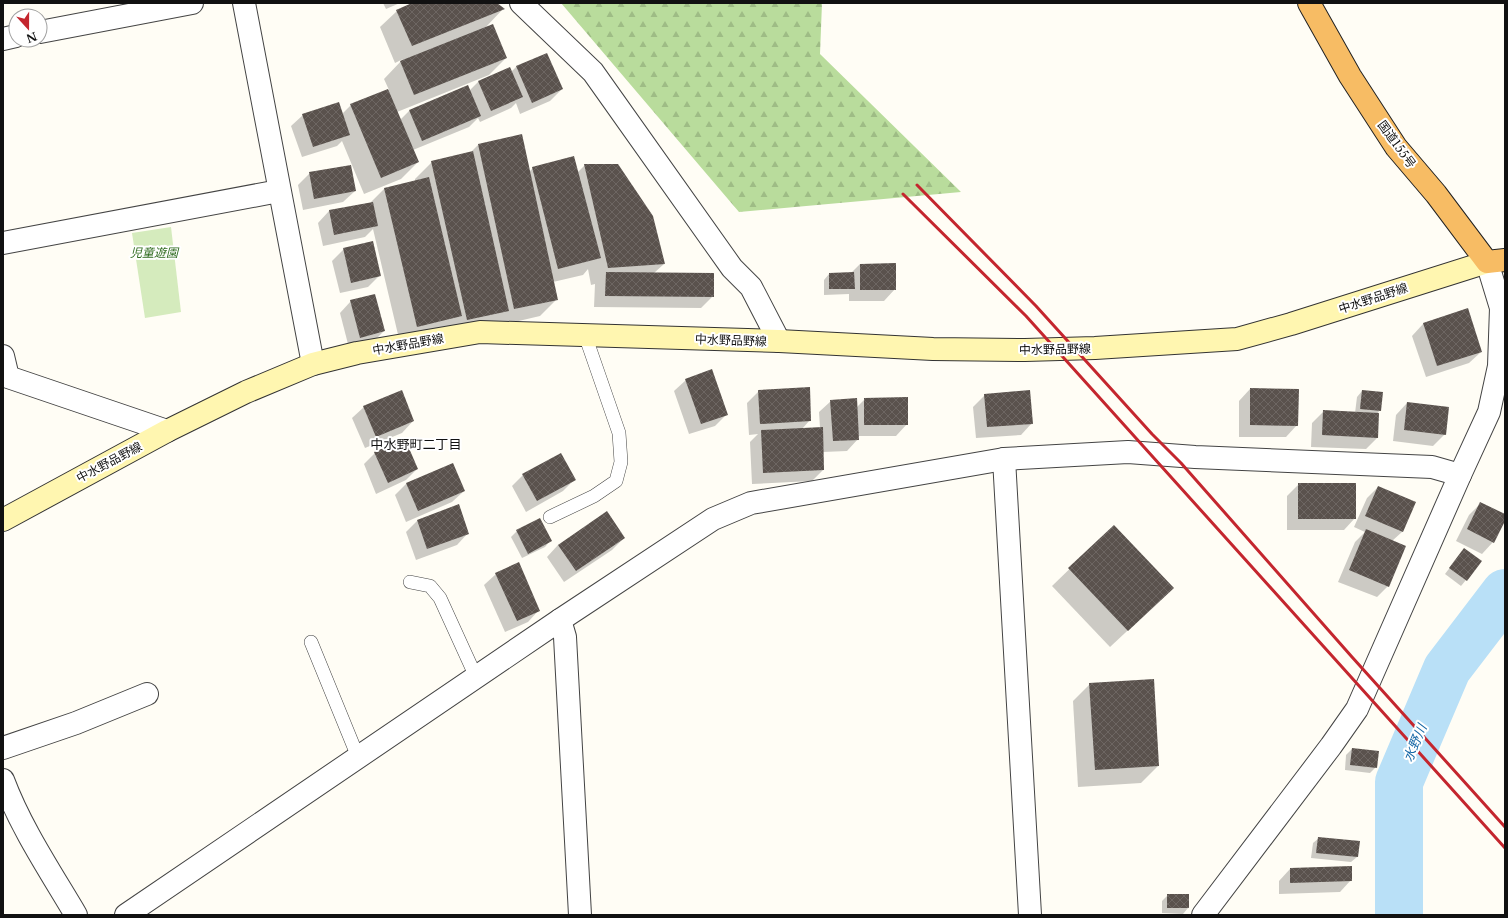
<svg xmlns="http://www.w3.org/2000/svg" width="1508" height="918" viewBox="0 0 1508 918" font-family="'Libre Baskerville','Noto Sans JP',serif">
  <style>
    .grass { fill: #d5ebbd }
    .forest { fill: url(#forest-firs) }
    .shadow { fill: #0003 }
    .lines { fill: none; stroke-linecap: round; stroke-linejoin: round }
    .river { stroke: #b9e0f7; stroke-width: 48 }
    .building { fill: url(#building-cross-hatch) }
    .service-casing { stroke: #444; stroke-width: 14 }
    .minor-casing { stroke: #444; stroke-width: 24 }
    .secondary-casing { stroke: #333; stroke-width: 24 }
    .trunk-casing { stroke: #222; stroke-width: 24 }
    .service { stroke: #fff; stroke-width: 13 }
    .minor { stroke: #fff; stroke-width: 22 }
    .secondary { stroke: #fff6b0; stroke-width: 22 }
    .trunk { stroke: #f7bc64; stroke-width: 22 }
    .rail { stroke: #c4262e; stroke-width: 3 }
    .labels { text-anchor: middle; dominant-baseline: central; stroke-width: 4; stroke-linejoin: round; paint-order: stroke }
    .street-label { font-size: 12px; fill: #111; stroke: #fff }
    .park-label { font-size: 12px; font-style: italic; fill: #2f6b1f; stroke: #fff }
    .neighbourhood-label { font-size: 13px; fill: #111; stroke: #fff }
    .water-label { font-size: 13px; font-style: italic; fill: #1768a6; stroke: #fff }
  </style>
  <defs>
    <pattern id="forest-firs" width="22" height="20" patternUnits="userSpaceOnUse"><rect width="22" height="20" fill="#b9dc9c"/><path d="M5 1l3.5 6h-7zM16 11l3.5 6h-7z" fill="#9ebc85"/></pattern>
    <pattern id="building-cross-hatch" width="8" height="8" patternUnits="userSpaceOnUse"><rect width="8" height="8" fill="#5a524d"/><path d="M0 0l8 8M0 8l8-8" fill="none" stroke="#6d6662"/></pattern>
  </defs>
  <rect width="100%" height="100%" fill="#fffdf5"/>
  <path class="grass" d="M171 227 181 312 145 318 132 233Z"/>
  <path class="forest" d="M561 3H822L820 54 961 192 739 212Z"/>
  <g class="shadow">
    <path d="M383 3H400L386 9Z"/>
    <path d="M414 3H496L503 9 484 29 506 58 489 75 397 112 400 120 409 111 468 86 470 90 479 81 511 72 516 67 546 54 562 89 550 101 520 114 516 103 511 108 480 122 478 118 469 127 413 150 418 162 401 179 364 194 342 141 337 146 302 157 291 126 303 115 342 114 351 105 389 90 384 79 403 59 395 63 380 27 397 11Z"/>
    <path d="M478 145 529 172 533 168 577 173 585 165 664 264 654 273 713 296 701 308 594 307 595 284 591 285 588 269 583 275 553 282 557 299 540 316 498 326 497 321 491 327 400 343 373 229 365 237 323 246 318 223 329 211 370 203 384 189 415 182V179L432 162 470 153Z"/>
    <path d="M310 173 355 191 343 202 303 210 298 185Z"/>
    <path d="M344 249 380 275 368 287 340 293 332 261Z"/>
    <path d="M860 264 895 289 884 301H849V294L824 295V280L829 274 851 273Z"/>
    <path d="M351 301 384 331 373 342 349 348 340 313Z"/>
    <path d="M1467 309 1481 352 1469 363 1426 377 1412 336 1423 324Z"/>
    <path d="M686 380 727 414 715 426 689 434 674 391Z"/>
    <path d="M1250 389 1297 425 1286 437H1239V401Z"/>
    <path d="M759 391 810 420 802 429 820 428 819 412 831 401 857 407 865 399 907 424 896 436H858V439L847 451 823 452V470L812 481 752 484 750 442 758 434 749 435 747 403Z"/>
    <path d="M1362 391 1380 410 1377 414V438L1366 449 1311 447 1312 423 1324 411 1355 413 1357 397Z"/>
    <path d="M985 395 1032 423 1021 435 976 438 973 407Z"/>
    <path d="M1407 403 1445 434 1433 446 1393 441 1396 415Z"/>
    <path d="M364 407 413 421 402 433 365 448 352 418Z"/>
    <path d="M375 453 417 469 406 480 376 494 364 464Z"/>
    <path d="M523 475 574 480 563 491 526 512 512 486Z"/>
    <path d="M406 484 464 491 452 502 406 522 395 495Z"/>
    <path d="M1299 484 1355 518 1344 530H1287V496Z"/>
    <path d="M1378 487 1414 503 1402 532 1392 541 1388 586 1377 597 1338 582 1355 542 1365 532 1354 527 1367 498Z"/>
    <path d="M1481 503 1505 515V519L1493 542 1482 554 1456 541 1469 515Z"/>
    <path d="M458 506 468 533 457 545 416 560 406 532 417 521Z"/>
    <path d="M606 513 624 538 612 550 564 582 547 557 558 545Z"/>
    <path d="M1114 526 1156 604 1110 647 1052 586Z"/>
    <path d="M517 531 550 541 545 547 522 558 511 537Z"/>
    <path d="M1464 549 1466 580 1461 586 1445 574Z"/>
    <path d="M496 574 539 610 528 622 505 632 484 585Z"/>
    <path d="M1090 684 1158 766 1141 783 1078 787 1073 701Z"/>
    <path d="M1352 749 1376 767 1370 773 1345 770 1346 755Z"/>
    <path d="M1319 838 1357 857 1351 862 1311 858 1313 843Z"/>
    <path d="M1290 869 1351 880 1340 892 1279 894V881Z"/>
    <path d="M1168 895 1188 908 1183 914 1162 913V901Z"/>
  </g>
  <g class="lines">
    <path class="river" d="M1399 915V782L1447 669 1505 593"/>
  </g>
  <g class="building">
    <path d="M412 3H497L505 9 412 46 396 10Z"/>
    <path d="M493 24 507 58 414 95 400 61Z"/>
    <path d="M547 53 563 89 532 103 516 66Z"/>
    <path d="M510 67 523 97 491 111 478 81Z"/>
    <path d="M468 85 481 116 422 141 409 110Z"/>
    <path d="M388 89 419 162 381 178 350 104Z"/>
    <path d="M339 102 350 135 313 147 302 114Z"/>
    <path d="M522 134 558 300 514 309 478 144Z"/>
    <path d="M473 151 509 311 467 320 431 161Z"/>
    <path d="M574 156 601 258 558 269 532 167Z"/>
    <path d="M584 164H618L653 216 665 264 608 268Z"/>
    <path d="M351 165 356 191 314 199 309 172Z"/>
    <path d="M429 177 462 316 417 327 384 188Z"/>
    <path d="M373 202 378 226 334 235 329 210Z"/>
    <path d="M373 241 381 276 351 283 343 248Z"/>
    <path d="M896 263V290H860V264Z"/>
    <path d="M606 272 714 273V297L605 296Z"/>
    <path d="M854 272 855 289H829V273Z"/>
    <path d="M375 294 385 331 360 338 350 300Z"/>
    <path d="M1468 308 1482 352 1437 366 1423 323Z"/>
    <path d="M712 369 728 415 701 424 685 379Z"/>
    <path d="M810 387 811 421 760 424 758 390Z"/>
    <path d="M1250 388 1299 389 1298 426 1250 425Z"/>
    <path d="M402 390 414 421 376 437 363 406Z"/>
    <path d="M1030 390 1033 424 987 427 984 394Z"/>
    <path d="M1362 390 1383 392 1381 411 1360 409Z"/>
    <path d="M908 397V425H864V398Z"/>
    <path d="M857 398 859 440 833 441 830 400Z"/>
    <path d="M1407 402 1449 407 1446 435 1404 430Z"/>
    <path d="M1323 410 1379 413 1378 438 1322 435Z"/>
    <path d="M823 427 824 470 763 473 761 430Z"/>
    <path d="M405 439 418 469 388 483 374 452Z"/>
    <path d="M561 453 576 480 537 501 522 474Z"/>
    <path d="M453 463 465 491 418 511 406 483Z"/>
    <rect x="1298" y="483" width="58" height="36"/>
    <path d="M1378 486 1416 502 1403 532 1365 516Z"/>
    <path d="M1480 502 1505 514V521L1494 543 1467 529Z"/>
    <path d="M459 504 469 534 427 549 417 520Z"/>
    <path d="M607 511 625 538 576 571 558 545Z"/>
    <path d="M540 518 552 541 528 554 516 530Z"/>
    <path d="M1114 525 1174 588 1128 631 1068 568Z"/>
    <path d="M1366 529 1406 546 1389 587 1349 570Z"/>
    <path d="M1464 548 1482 561 1467 581 1449 568Z"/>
    <path d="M519 562 540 611 517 621 495 573Z"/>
    <path d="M1154 679 1159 766 1095 770 1089 683Z"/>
    <path d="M1352 748 1379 751 1377 768 1350 765Z"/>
    <path d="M1318 837 1360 841 1358 857 1316 853Z"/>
    <path d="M1352 866V881L1290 883V868Z"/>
    <rect x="1167" y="894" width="22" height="14"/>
  </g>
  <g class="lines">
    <defs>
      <g id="service">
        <path d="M550 517 594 496 616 481 621 462 619 433 585 335"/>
        <path d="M410 582 430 586 440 598 476 677"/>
        <path d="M311 642 358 757"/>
      </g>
      <g id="minor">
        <path d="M244 3 313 364"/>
        <path d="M521 3 593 72 732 268 751 287 779 341"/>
        <path d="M40 32 192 3"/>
        <path d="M3 39 16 36"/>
        <path d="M3 243 279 191"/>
        <path d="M3 356 8 377 167 431"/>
        <path d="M1004 459 1030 915"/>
        <path d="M560 620 565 637 580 915"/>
        <path d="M3 748 76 723 147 694"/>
        <path d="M3 780C21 828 50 871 76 915"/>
        <path d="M126 915 560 620 713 519 751 503 1004 459 1128 452 1195 457 1432 467 1460 475"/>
        <path d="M1203 915 1331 746 1357 709 1460 475 1489 412 1499 366 1501 308 1487 262"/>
      </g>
      <path id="secondary" d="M3 520 167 431 246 392 313 364 357 353 480 332 779 341 933 349 1025 350 1095 348 1237 339 1291 324 1487 262"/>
      <path id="trunk" d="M1309 3 1350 76 1396 147 1436 194 1487 262 1505 260"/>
    </defs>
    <use href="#service" class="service-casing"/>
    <use href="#minor" class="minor-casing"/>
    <use href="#secondary" class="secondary-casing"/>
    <use href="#trunk" class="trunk-casing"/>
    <use href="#service" class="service"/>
    <use href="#minor" class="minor"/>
    <use href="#secondary" class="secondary"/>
    <use href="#trunk" class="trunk"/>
    <g class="rail">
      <path d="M917 185 1036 306 1152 434 1181 463 1352 657 1505 827"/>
      <path d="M903 194 1026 316 1505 848"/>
    </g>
  </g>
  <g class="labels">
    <g class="street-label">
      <text transform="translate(1397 144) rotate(54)">国道155号</text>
      <text transform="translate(1373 298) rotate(-18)">中水野品野線</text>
      <text transform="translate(731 340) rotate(2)">中水野品野線</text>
      <text transform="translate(408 344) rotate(-10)">中水野品野線</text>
      <text transform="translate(1055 349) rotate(-1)">中水野品野線</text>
      <text transform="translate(109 462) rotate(-28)">中水野品野線</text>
    </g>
    <g class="park-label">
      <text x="154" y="252">児童遊園</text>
    </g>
    <g class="neighbourhood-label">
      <text x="416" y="444">中水野町二丁目</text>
    </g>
    <g class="water-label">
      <text transform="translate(1415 743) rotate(-67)">水野川</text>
    </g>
  </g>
  <rect width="1508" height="918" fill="none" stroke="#111111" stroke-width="8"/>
  <g transform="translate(28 28) rotate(159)"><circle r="19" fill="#ffffff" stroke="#a0a0a0"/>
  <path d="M0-3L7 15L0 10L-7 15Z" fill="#c4262e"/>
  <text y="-6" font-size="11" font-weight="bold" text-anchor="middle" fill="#111111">N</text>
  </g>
</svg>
